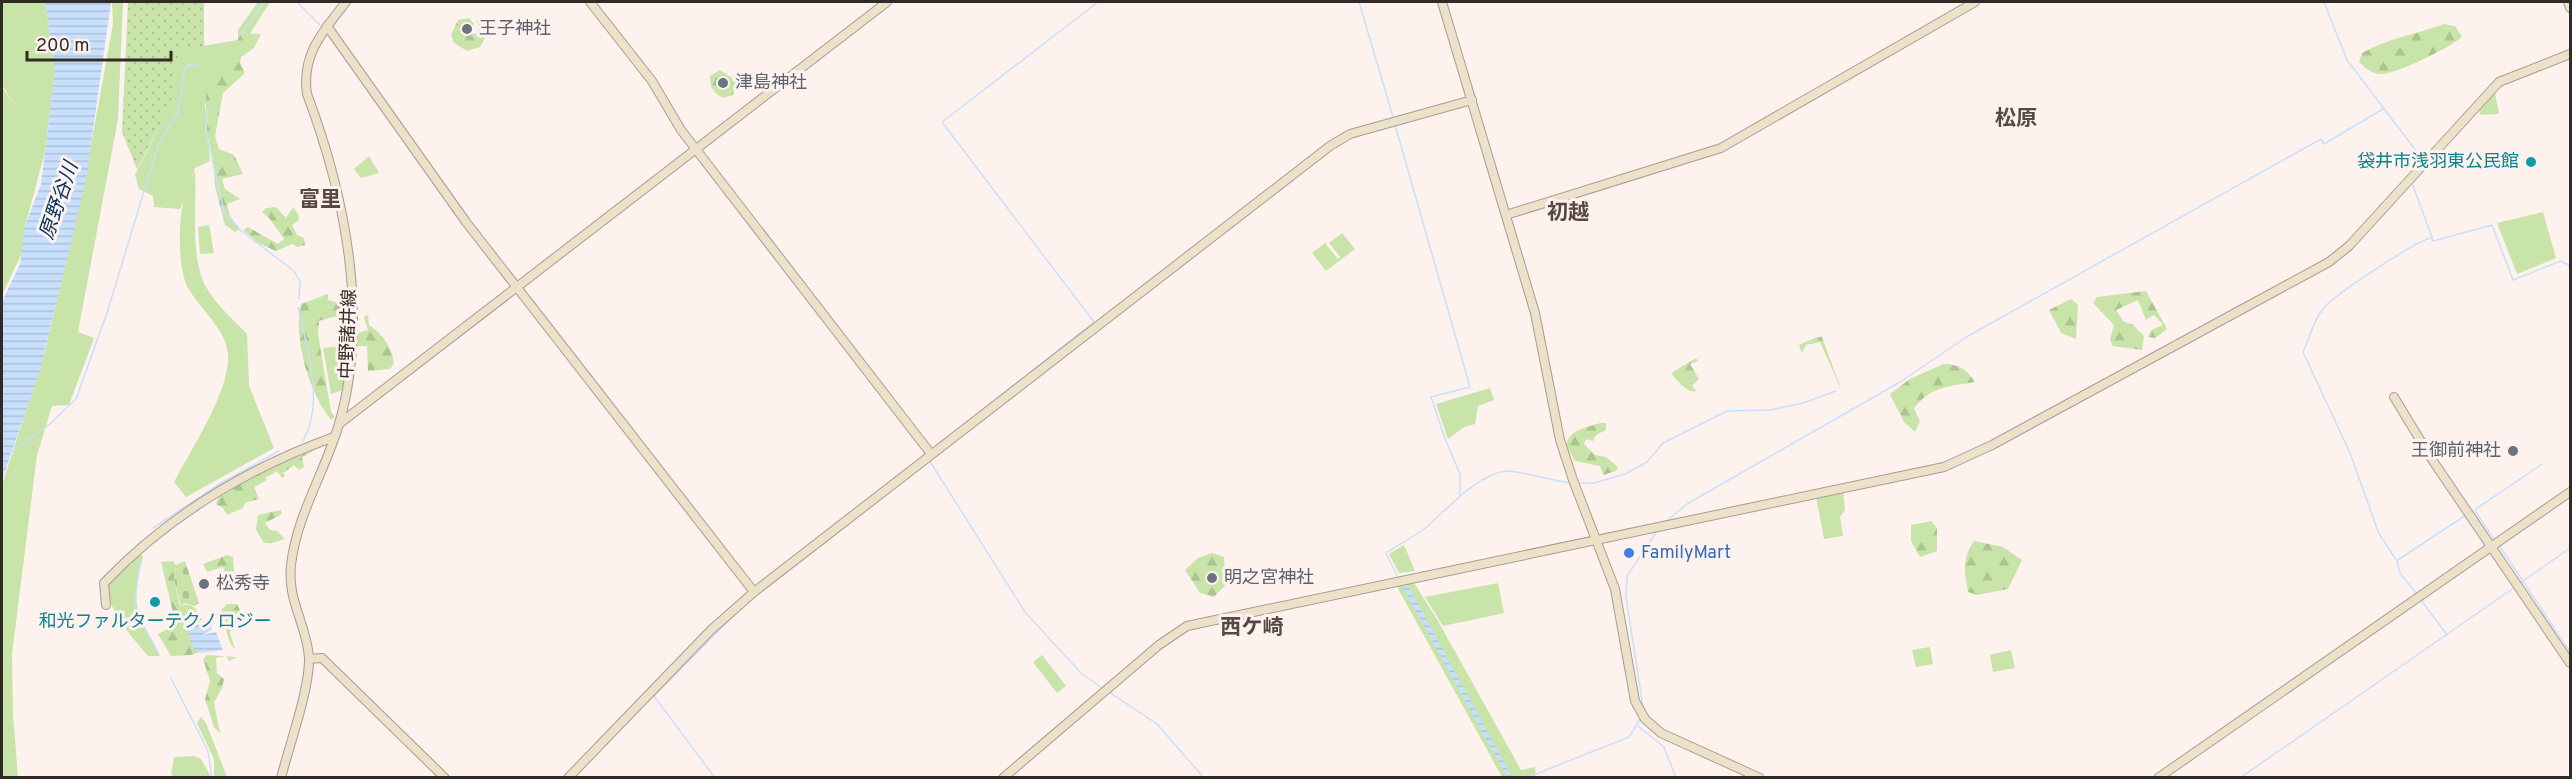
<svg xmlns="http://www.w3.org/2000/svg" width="2572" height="779" viewBox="0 0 2572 779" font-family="Overpass,'Noto Sans JP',sans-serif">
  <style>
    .grass { fill: #c8e4a8 }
    .forest { fill: url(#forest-firs) }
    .cemetery { fill: url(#cemetery-stones) }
    .park { fill: url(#park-dots) }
    .water { fill: url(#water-rules) }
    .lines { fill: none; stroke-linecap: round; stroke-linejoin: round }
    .stream { stroke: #c8e0fd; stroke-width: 1.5 }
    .secondary-casing { stroke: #ab9b94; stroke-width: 10 }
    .secondary { stroke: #ebe2c9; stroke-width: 8 }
    .worship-dot { fill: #6b7280; stroke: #fdf2ee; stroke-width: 2 }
    .culture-dot { fill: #0f9aa8; stroke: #fdf2ee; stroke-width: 2 }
    .shop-dot { fill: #3f7fe0; stroke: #fdf2ee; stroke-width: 2 }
    .labels { text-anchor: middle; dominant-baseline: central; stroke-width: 6; stroke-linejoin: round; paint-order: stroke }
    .worship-label { font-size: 18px; fill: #5b616d; stroke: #fdf2ee; text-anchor: start }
    .culture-label { font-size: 18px; fill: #0d838f; stroke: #fdf2ee; text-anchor: end }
    .street-label { font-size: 18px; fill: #312b28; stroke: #fdf2ee }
    .shop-label { font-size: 18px; fill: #366cbe; stroke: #fdf2ee; text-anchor: start }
    .water-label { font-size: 20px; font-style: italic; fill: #05325d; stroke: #fdf2ee }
    .quarter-label { font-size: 21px; font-weight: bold; fill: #564842; stroke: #fdf2ee }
  </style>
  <defs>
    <pattern id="forest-firs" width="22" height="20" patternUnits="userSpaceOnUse" patternTransform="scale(1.5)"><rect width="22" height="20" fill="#c8e4a8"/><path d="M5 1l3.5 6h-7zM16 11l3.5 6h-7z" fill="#acc491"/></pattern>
    <pattern id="cemetery-stones" width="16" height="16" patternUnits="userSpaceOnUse" patternTransform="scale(1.5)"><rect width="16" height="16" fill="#c8e4a8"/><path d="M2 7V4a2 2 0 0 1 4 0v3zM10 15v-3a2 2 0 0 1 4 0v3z" fill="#acc491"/></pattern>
    <pattern id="park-dots" width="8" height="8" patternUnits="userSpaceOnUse" patternTransform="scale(1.5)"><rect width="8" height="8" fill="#c8e4a8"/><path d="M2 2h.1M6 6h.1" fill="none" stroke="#acc491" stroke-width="1.8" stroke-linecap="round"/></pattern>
    <pattern id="water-rules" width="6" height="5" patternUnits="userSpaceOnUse" patternTransform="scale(1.5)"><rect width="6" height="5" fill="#c8e0fd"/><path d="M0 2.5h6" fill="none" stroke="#acc0d9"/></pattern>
  </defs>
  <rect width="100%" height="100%" fill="#fdf2ee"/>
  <g class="grass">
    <path d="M2 2H45L55 72 45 152 25 226 23 251 2 295V87L16 107 2 85Z"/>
    <path d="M112 2H123L118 119 78 332 94 338 69 405 52 406 37 455 12 654 13 715 18 777 2 778V485L45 352 86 173 113 24Z"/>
    <path d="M258 2H270L205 105 210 161 195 168 191 180 195 171C197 204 191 243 201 275 208 298 230 316 247 334L249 386 274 448 186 497 174 482C191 450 226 396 228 361 230 330 200 311 187 286 178 266 178 220 184 200L180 209 154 207 153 196 139 189 135 175 167 112 137 169V148L171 102 179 50 238 40V30Z"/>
    <path d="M2495 93 2499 114 2480 115 2479 107Z"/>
    <path d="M369 156 379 173 361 178 354 169Z"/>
    <path d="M2543 212 2556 258 2517 274 2497 223Z"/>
    <path d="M209 225 214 253 200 254 198 227Z"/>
    <path d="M1342 233 1355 249 1326 271 1312 253 1325 243 1338 259 1340 257 1329 243Z"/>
    <path d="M348 345 343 390 331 394 323 348Z"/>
    <path d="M1490 388 1494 400 1478 406 1475 424 1464 427 1448 439 1436 404Z"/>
    <path d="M1843 491 1845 510 1840 517 1843 536 1824 539 1816 497Z"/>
    <path d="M1404 545 1415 571 1399 573 1389 554Z"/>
    <path d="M140 553 143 557C130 608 136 611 160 656H148C129 633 110 614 106 584Z"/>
    <path d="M1413 581 1438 621 1521 770 1535 767 1536 775 1531 777H1502L1396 585Z"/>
    <path d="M1498 583 1504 613 1443 626 1425 597Z"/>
    <path d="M1930 647 1933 664 1916 667 1912 650Z"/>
    <path d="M2011 650 2015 668 1993 672 1990 655Z"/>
    <path d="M1042 655 1066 686 1057 693 1033 662Z"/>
    <path d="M201 717 206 723 227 777H214V759L197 723Z"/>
    <path d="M194 756 201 759 211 777H178L171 775 174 757Z"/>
  </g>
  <g class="forest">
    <path d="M469 18 474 24 469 33 477 34 479 26 476 20 483 23 489 31 480 47 467 51 454 43 451 35 458 20Z"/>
    <path d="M2444 24 2455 26 2462 37C2451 47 2393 76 2379 74 2371 73 2365 68 2359 62L2362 53C2386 39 2417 34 2444 24Z"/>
    <path d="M242 33 261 34 254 48 241 57 240 63 245 73 223 93 215 136 219 149 234 155 243 174 222 179 225 189 240 199 227 204 230 216 240 229 235 232 225 225 215 186 213 158 206 128V89Z"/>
    <path d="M720 70 737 81 733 95 723 98C713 92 710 88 710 76Z"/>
    <path d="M276 207 286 218 293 207 298 214 299 220 292 225 297 235 304 238 305 245 297 247 292 244 276 251 258 243 243 230 248 227 278 244 284 239 270 219 262 212 266 208Z"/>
    <path d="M2146 291 2167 329 2155 338 2148 337 2151 330 2163 325 2154 315 2146 320 2138 300 2116 310 2124 322 2132 324 2144 336 2142 350 2113 346 2110 340 2114 325 2093 303 2097 297Z"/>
    <path d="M328 294V300L342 304 344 314 319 321 318 334 331 412 335 417 331 420C309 392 293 339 301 304Z"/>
    <path d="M2071 299 2078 305 2076 339 2061 333 2049 310Z"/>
    <path d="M368 315 369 325C384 335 391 346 394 363L390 369 368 371 367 346H356L354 326 355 324 358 333 368 330 364 317Z"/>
    <path d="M1817 337H1822L1841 389 1820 342 1806 345 1802 353 1799 345Z"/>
    <path d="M1696 358 1698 361 1690 364 1699 379 1692 386 1697 391C1687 394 1678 381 1671 373Z"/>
    <path d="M1943 364C1958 364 1967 369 1975 382 1951 386 1928 387 1914 409L1920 421 1915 432 1904 422 1890 394 1910 379Z"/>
    <path d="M1600 423H1606V430L1596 435 1593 441 1586 439 1584 444 1595 455 1606 457 1618 467 1616 471 1603 475 1600 466 1575 461 1566 445C1570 429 1586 428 1600 423Z"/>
    <path d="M317 449 302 457 304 467 299 470 294 465 283 473 285 476 282 478 277 471 265 478 267 480 254 487 259 499 245 503 243 508 227 515 223 508 216 504 218 498 254 475Z"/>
    <path d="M281 510 282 514 265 523 270 530 277 531 285 539 272 543H264L256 529 258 515Z"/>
    <path d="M1931 521 1937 528V551L1920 557 1911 541V525Z"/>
    <path d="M1974 541 2003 547 2022 560 2008 589 1977 595 1968 592C1964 571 1962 559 1974 541Z"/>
    <path d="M1212 553 1224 557 1225 573 1232 578 1214 597 1200 593 1185 570 1198 558Z"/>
    <path d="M227 555 233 557 234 571 225 573 223 567 207 572 203 564Z"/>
    <path d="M173 561 176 565 174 580 180 606C193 602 195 608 202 619L192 631 199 652 191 655 171 656 158 634 176 625 161 562Z"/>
    <path d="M227 604H237L240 610 230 633 235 649C223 637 229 624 221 610Z"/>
    <path d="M207 655 237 657 229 661 226 656 216 658 217 673 224 679 222 688 214 702 220 733 214 727 205 699 210 681 203 659Z"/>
  </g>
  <path class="cemetery" d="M185 561 199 603 194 606 185 603 181 606 174 580 176 565Z"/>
  <path class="park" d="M128 2H204V48L179 50 171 102 137 169 122 132Z"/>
  <g class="water">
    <path d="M45 2H111L86 180 41 367 2 480V302L20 264 25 226 41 184 55 72Z"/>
    <path d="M1406 582 1512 777H1507L1401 584Z"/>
    <path d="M195 620 197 625 210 622 212 630 202 635 216 632 223 650 201 653 194 649 188 632Z"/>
  </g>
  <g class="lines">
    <g class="stream">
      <path d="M297 2 321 26"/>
      <path d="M1359 2 1393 117"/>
      <path d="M2324 2 2347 60 2423 160"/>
      <path d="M243 38 242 33 264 2"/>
      <path d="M208 107 206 131 224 212 240 230 294 271 300 281 299 299"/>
      <path d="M1395 125 1470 387 1431 397 1444 436 1460 474V497"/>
      <path d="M2412 183 2433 240"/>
      <path d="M298 307C307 349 325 401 303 441"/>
      <path d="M939 444 1094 322 942 122 1098 2"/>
      <path d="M10 453 50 424 76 399 107 313 158 145 178 112 185 69 188 65 198 64"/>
      <path d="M929 460 1025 612 1082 674 1102 688"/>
      <path d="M1579 483H1594L1625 474 1647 462 1663 443 1727 411 1770 410 1803 403 1836 391"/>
      <path d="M2475 511 2494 539"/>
      <path d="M2470 513 2542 464"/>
      <path d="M1664 523 1687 504 1900 382 1968 336 2321 139 2324 144 2383 109"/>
      <path d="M153 528 221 483 279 451"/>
      <path d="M2499 545 2570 652"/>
      <path d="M2398 560 2466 515"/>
      <path d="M140 561 134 608 159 654"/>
      <path d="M1398 578 1386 553C1400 543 1417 536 1429 525 1449 507 1479 473 1507 471 1522 471 1552 481 1571 483"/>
      <path d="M2519 584 2570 548"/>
      <path d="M2416 593 2400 573 2397 561 2379 534 2350 453 2303 352C2309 339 2313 322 2322 310 2333 295 2412 244 2430 238L2433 241 2492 225 2513 280 2561 261 2570 266"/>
      <path d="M2421 600 2447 635"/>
      <path d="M171 678 208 751 212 778"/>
      <path d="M1109 692 1157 724 1204 778"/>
      <path d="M1643 707 1626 597 1627 576 1657 531"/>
      <path d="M1638 726 1664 747 1676 778"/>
      <path d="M715 778 654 696 742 607"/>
      <path d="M1526 778 1629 737 1641 718"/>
      <path d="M2240 778 2515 587"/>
    </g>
    <defs>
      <g id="secondary">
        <path d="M590 2 652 81 681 130 931 454"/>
        <path d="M1442 2 1535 313 1560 440 1573 480 1615 589 1635 701 1645 719 1661 733 1760 778"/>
        <path d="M2568 2 2570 8"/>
        <path d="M327 26 466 222 754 592"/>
        <path d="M1506 215 1721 148 1975 2"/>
        <path d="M2394 397 2431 458 2570 663"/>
        <path d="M339 424 887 2"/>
        <path d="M106 605 104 583C168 516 248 468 334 437"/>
        <path d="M309 659 322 658 445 778"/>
        <path d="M281 778C289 746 310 688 309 658 307 624 287 602 291 565 297 514 325 472 339 424 370 317 345 195 307 94 301 55 323 31 346 2"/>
        <path d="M568 778 711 630 754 592 1330 146 1350 134 1472 100"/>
        <path d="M1003 778 1159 645 1187 626 1944 467 1992 445 2329 262 2349 246 2499 82 2570 54"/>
        <path d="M2158 778 2570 492"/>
      </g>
    </defs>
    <use href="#secondary" class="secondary-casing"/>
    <use href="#secondary" class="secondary"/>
  </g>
  <g class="worship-dot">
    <circle cx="467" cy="29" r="6"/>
    <circle cx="723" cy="83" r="6"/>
    <circle cx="2513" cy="451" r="6"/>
    <circle cx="1212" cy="578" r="6"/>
    <circle cx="204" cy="584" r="6"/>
  </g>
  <g class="culture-dot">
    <circle cx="2531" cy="162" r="6"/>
    <circle cx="155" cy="602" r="6"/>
  </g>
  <circle class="shop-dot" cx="1629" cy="553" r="6"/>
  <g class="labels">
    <g class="worship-label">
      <text x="479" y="29">王子神社</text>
      <text x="735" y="83">津島神社</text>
      <text x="2501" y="451" text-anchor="end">王御前神社</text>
      <text x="1224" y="578">明之宮神社</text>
      <text x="216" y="584">松秀寺</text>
    </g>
    <g class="culture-label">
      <text x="2519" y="162">袋井市浅羽東公民館</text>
      <text x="155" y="622" text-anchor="middle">和光ファルターテクノロジー</text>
    </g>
    <g class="street-label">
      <text transform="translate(349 334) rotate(-88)">中野諸井線</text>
    </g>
    <g class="shop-label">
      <text x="1641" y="553">FamilyMart</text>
    </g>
    <g class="water-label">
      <text transform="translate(60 201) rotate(-71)">原野谷川</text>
    </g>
    <g class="quarter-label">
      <text x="2016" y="119">松原</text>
      <text x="320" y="200">富里</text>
      <text x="1568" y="213">初越</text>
      <text x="1252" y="628">西ケ崎</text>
    </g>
  </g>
  <rect width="2572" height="779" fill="none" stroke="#312b28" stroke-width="6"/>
  <path d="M27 51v9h144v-9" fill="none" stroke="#312b28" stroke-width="3"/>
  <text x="36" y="51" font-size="18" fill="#312b28" stroke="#fdf2ee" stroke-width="4.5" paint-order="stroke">200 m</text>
</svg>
